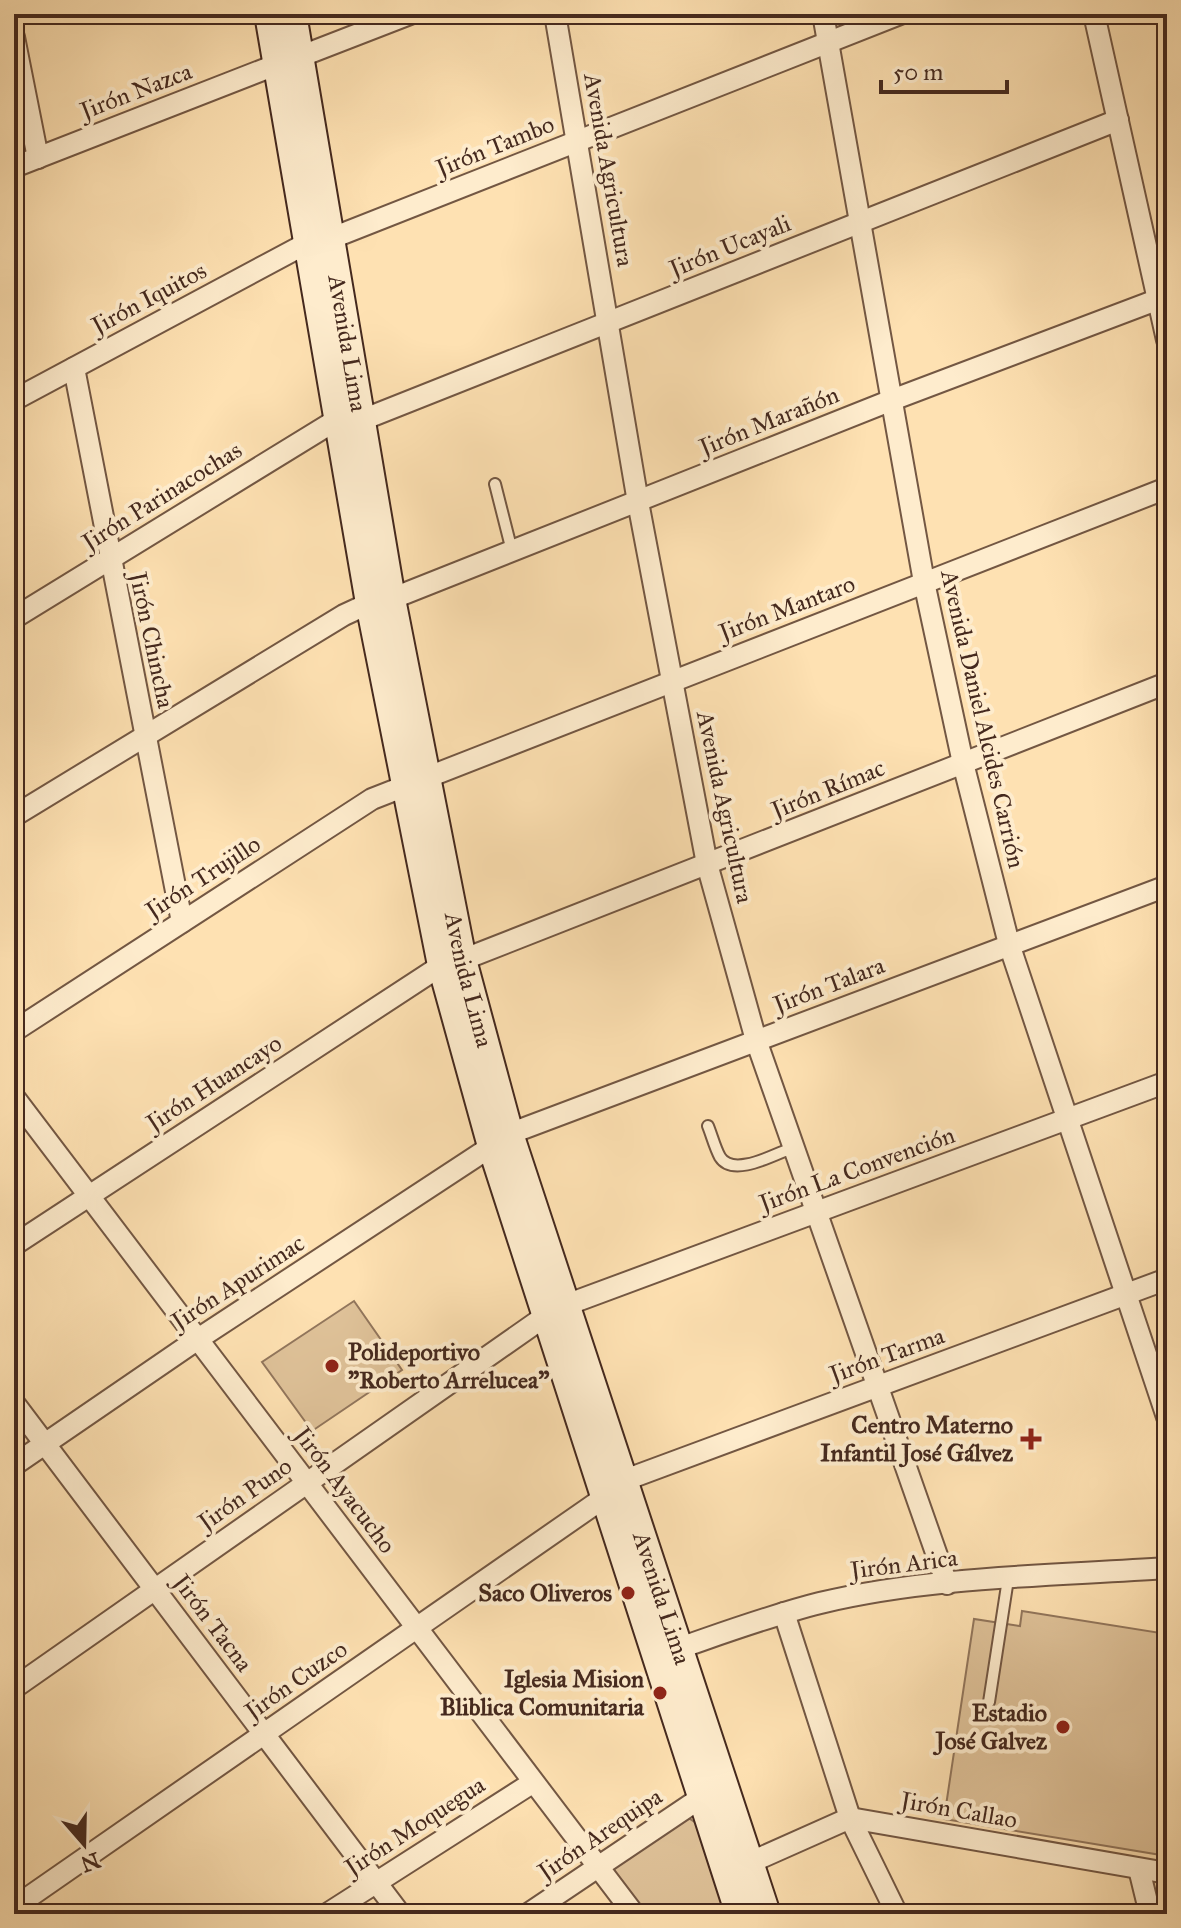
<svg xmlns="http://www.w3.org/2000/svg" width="1181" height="1928" viewBox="0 0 1181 1928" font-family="'IM FELL Great Primer',serif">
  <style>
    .green { fill: #dfc299; stroke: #92765c; stroke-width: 2 }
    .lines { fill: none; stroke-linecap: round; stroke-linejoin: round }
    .lane-casing { stroke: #735743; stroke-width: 14 }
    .street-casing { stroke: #735743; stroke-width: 24 }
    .secondary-casing { stroke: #45291e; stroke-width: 32 }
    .lane { stroke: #feeccd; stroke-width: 10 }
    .street { stroke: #feeccd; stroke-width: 20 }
    .secondary { stroke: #feeccd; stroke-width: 28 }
    .poi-dot { fill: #8f2418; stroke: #feeccd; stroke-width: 3 }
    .labels { text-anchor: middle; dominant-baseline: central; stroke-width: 8; stroke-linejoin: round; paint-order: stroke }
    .street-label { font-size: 24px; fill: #45291e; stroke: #feeccd }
    .poi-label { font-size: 24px; font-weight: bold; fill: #45291e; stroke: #feeccd; text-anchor: end }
  </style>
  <rect width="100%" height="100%" fill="#fee1b2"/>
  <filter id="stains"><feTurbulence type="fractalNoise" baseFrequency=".0025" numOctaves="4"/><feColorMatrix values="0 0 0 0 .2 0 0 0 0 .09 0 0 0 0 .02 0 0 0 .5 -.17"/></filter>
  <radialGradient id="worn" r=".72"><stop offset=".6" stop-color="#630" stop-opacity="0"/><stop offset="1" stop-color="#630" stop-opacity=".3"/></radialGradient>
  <g class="green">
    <path d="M354 1301 402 1370 312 1431 262 1362Z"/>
    <path d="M1022 1611 1167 1634V1856L944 1819 974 1619 1020 1626Z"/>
    <path d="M687 1817 696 1823 728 1914H646L612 1869Z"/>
  </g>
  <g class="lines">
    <defs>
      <g id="lane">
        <path d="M495 484 512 551"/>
        <path d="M708 1126C712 1136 715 1148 720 1157 733 1178 775 1154 792 1148"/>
        <path d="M989 1702 1008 1579"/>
      </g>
      <g id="street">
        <path d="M555 14 638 502 707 864 756 1040 947 1584"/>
        <path d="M823 14 924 582 963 763 1009 944 1167 1417"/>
        <path d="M1094 14 1167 340"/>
        <path d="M14 37 38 158"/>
        <path d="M299 57 410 14"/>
        <path d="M14 167 278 64"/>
        <path d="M332 238 900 14"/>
        <path d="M74 368 182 922"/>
        <path d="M14 400 309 242"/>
        <path d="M362 420 1118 120"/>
        <path d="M391 599 892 400 1167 296"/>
        <path d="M14 618 338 419"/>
        <path d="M14 816 344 615 370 603"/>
        <path d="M462 960 1167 683"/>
        <path d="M14 1031 372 799 1167 488"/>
        <path d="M14 1097 634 1914"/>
        <path d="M509 1134 1167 886"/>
        <path d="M14 1245 442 965"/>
        <path d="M566 1305 1167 1082"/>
        <path d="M14 1403 400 1914"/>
        <path d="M14 1465 198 1339 492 1146"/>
        <path d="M625 1480 1167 1279"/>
        <path d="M784 1613 850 1818 897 1914"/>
        <path d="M668 1652C718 1635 768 1616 820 1603 932 1576 1052 1576 1167 1568"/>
        <path d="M14 1688 547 1315"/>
        <path d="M749 1863 850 1818 1167 1873"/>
        <path d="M1139 1869 1150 1914"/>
        <path d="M16 1906 605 1497"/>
        <path d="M327 1914 532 1783"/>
        <path d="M528 1914 702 1797"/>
      </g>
      <g id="secondary">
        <path d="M269 14 370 603 442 965 492 1146 740 1914"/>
        <path id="s1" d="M292 14 391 599 462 960 509 1134 766 1914"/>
        <path d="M14 1903 21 1914"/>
      </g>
    </defs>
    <use href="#lane" class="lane-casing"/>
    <use href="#street" class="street-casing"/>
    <use href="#secondary" class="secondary-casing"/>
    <use href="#lane" class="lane"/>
    <use href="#street" class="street"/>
    <use href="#secondary" class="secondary"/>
  </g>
  <g class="poi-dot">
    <circle cx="332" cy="1366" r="8"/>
    <path d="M1027 1427h8v8h8v8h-8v8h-8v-8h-8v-8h8z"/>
    <circle cx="628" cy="1593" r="8"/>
    <circle cx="660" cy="1693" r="8"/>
    <circle cx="1063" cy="1727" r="8"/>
  </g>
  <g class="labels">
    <g class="street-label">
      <text transform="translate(136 91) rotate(-21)">Jirón Nazca</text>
      <text transform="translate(495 146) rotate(-22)">Jirón Tambo</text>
      <text transform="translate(609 170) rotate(80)">Avenida Agricultura</text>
      <text transform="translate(730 246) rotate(-22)">Jirón Ucayali</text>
      <text transform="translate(149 298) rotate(-28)">Jirón Iquitos</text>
      <text stroke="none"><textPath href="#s1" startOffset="334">Avenida Lima</textPath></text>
      <text transform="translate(769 421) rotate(-22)">Jirón Marañón</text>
      <text transform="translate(162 496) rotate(-32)">Jirón Parinacochas</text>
      <text transform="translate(787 608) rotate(-21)">Jirón Mantaro</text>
      <text transform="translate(152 640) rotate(78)">Jirón Chincha</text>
      <text transform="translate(983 719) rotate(77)">Avenida Daniel Alcides Carrión</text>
      <text transform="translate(828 789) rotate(-22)">Jirón Rímac</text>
      <text transform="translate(725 807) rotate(78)">Avenida Agricultura</text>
      <text transform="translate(203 877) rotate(-33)">Jirón Trujillo</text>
      <text stroke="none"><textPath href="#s1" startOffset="982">Avenida Lima</textPath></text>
      <text transform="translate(829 985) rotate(-21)">Jirón Talara</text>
      <text transform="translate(214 1083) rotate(-33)">Jirón Huancayo</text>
      <text transform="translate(857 1169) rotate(-20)">Jirón La Convención</text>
      <text transform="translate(238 1282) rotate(-33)">Jirón Apurimac</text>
      <text transform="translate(887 1355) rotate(-20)">Jirón Tarma</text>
      <text transform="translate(345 1490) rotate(53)">Jirón Ayacucho</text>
      <text transform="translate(245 1494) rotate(-35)">Jirón Puno</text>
      <text transform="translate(904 1564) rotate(-7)">Jirón Arica</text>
      <text stroke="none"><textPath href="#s1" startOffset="1630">Avenida Lima</textPath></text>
      <text transform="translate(213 1623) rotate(53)">Jirón Tacna</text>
      <text transform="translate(296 1680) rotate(-35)">Jirón Cuzco</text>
      <text transform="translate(959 1810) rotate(10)">Jirón Callao</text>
      <text transform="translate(415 1826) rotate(-33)">Jirón Moquegua</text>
      <text transform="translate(600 1834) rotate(-34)">Jirón Arequipa</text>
    </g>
    <g class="poi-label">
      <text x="348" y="1352" text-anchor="start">Polideportivo<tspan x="348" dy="28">"Roberto Arrelucea"</tspan></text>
      <text x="1013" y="1425">Centro Materno<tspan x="1013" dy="28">Infantil José Gálvez</tspan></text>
      <text x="612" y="1593">Saco Oliveros</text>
      <text x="644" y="1679">Iglesia Mision<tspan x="644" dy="28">Bliblica Comunitaria</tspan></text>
      <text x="1047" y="1713">Estadio<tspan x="1047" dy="28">José Galvez</tspan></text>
    </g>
  </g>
  <rect width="1181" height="1928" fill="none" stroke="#fee1b2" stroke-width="48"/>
  <rect x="16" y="16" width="1149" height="1896" fill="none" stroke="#45291e" stroke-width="4"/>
  <rect x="24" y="24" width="1133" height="1880" fill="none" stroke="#45291e" stroke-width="2"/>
  <g transform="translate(84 1844) rotate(160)" stroke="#feeccd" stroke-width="6" paint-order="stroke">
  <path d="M0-6L14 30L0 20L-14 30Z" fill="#45291e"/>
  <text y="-12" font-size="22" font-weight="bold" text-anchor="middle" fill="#45291e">N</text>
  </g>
  <path d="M881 80v12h126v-12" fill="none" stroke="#45291e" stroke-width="4"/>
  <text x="893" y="80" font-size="24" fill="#45291e" stroke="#feeccd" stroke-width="6" paint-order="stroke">50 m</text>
  <rect width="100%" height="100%" filter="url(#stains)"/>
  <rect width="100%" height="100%" fill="url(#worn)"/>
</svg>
